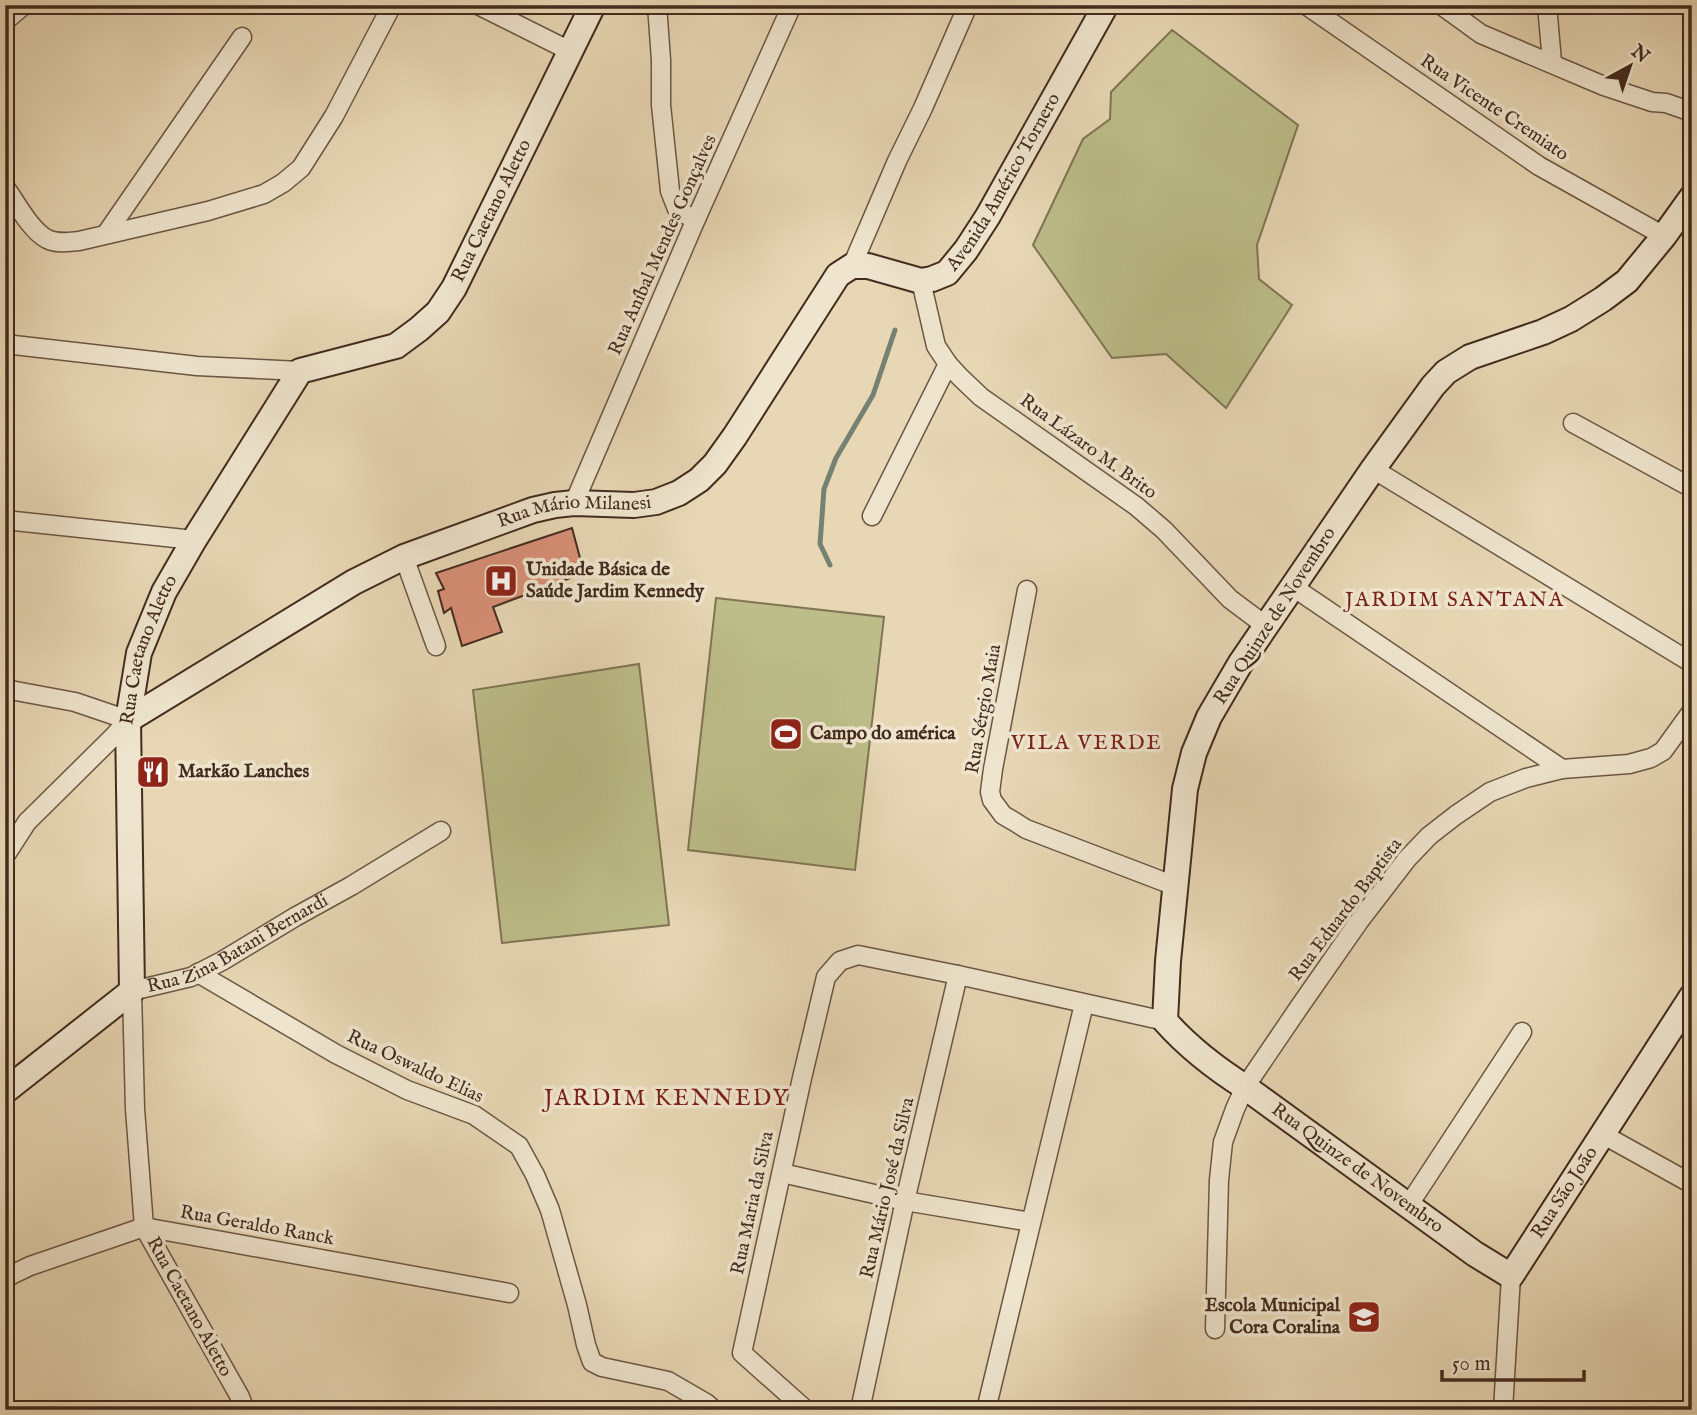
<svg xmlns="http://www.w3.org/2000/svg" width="1697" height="1415" viewBox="0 0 1697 1415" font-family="'IM FELL English',serif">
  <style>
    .green { fill: #bcbd89; stroke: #807454; stroke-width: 2 }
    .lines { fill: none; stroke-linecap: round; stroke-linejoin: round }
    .stream { stroke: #758173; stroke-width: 5 }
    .building { fill: #d99077; stroke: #432b1e; stroke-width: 2 }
    .street-casing { stroke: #6c5644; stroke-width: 21 }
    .secondary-casing { stroke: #432b1e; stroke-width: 28 }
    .street { stroke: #efe5ce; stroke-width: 18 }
    .secondary { stroke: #efe5ce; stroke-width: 24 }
    .labels { text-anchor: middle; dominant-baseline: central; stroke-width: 7; stroke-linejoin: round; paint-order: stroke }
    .street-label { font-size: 19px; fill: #432b1e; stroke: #efe5ce }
    .poi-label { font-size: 19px; font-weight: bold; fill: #432b1e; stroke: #efe5ce; text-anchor: start }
    .neighbourhood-label { font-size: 21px; letter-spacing: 2px; fill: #7a1f14; stroke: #efe5ce }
    .quarter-label { font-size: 23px; letter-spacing: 2px; fill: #7a1f14; stroke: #efe5ce }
  </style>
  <rect width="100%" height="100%" fill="#e7d7b4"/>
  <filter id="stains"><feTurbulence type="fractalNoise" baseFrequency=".00286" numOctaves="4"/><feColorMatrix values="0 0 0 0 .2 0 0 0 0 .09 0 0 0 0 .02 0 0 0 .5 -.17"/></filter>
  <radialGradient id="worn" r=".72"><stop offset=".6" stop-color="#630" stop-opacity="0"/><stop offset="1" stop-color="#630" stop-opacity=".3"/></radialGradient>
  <g class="green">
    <path d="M1172 30 1298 125 1257 245 1259 279 1292 305 1226 408 1166 354 1112 358 1033 245 1083 139 1110 119 1111 92Z"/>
    <path d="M716 598 884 617 855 870 688 850Z"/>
    <path d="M639 664 669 925 502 943 473 690Z"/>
  </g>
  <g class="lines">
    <path class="stream" d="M830 565 820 544 824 489 836 458 873 395 895 330"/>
  </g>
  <path class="building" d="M572 528 584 573 493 607 502 632 462 646 451 608 444 613 438 591 444 589 436 573Z"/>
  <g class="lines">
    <defs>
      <g id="street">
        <path d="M478 5 570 51"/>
        <path d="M657 5 661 60V105L670 191 677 209 684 214 696 219"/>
        <path d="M1306 5 1539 166 1664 236"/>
        <path d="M1441 5 1481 34 1604 86 1652 102 1666 103 1692 112"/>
        <path d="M1547 5 1552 62"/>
        <path d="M5 21 24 5"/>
        <path d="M5 187C16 202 30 230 47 239 57 244 68 242 79 241L208 211 264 194 283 183 301 168 334 116 392 5"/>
        <path d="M106 234 242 37"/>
        <path d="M852 266 897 161 923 108 968 5"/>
        <path d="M921 281 936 346 948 364 960 377 981 397 1136 506 1164 530 1230 599 1266 626"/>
        <path d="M5 344 197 366 300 371"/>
        <path d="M1573 423 1692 488"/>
        <path d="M1373 469 1692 663"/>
        <path d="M574 503 696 219 792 5"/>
        <path d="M872 516 948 364"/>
        <path d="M5 520 194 540"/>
        <path d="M404 557 436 646"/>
        <path d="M1293 587 1562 769"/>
        <path d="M1027 590 993 769 990 792 992 800 1003 815 1015 822 1026 829 1175 886"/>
        <path d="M5 689 75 702 128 720 115 735 27 822 5 856"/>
        <path d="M198 973 336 1054 407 1090 474 1115 519 1146 535 1175 550 1210 577 1305 586 1345 592 1362 602 1367 668 1381 706 1403 714 1410"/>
        <path d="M1602 1134 1692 1184"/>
        <path d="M782 1173 905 1201 1031 1222"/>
        <path d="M1408 1206 1522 1032"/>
        <path d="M5 1278 30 1266 144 1227 509 1293"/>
        <path d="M1215 1329 1219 1180 1223 1142 1235 1109 1245 1087 1300 1006 1360 920 1407 859 1429 836 1456 815 1490 792 1526 778 1562 769 1629 764 1651 758 1663 751 1692 711"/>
        <path id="s1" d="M245 1410 240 1397 144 1227 135 1109 132 991 191 977 222 961 295 917 351 886 441 831"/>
        <path d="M806 1410 742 1353 802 1078 826 977 840 961 858 955 958 975 1165 1021"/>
        <path d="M860 1410 905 1201 958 975"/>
        <path d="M986 1410 1084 1004"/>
        <path d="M1503 1410 1511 1276"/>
      </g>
      <g id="secondary">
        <path id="s2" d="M1692 197 1664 236 1627 281 1603 299 1571 319 1543 332 1470 357 1446 372 1433 386 1373 469 1240 664 1209 717 1194 753 1185 789 1168 961 1165 1021C1189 1048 1215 1068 1245 1087L1475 1254 1511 1276 1692 996"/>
        <path id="s3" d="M128 720 354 582 404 557 533 510 555 505 574 503 634 505 656 502 679 493 699 480 715 464 735 436 838 275 852 266H868L921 281 932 279 947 273 966 250 988 216 1106 5"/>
        <path id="s4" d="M5 1091 132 991 128 720 139 653 164 592 194 540 300 371 396 346 419 329 438 312 454 288 593 5"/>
      </g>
    </defs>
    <use href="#street" class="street-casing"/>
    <use href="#secondary" class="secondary-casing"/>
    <use href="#street" class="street"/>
    <use href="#secondary" class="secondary"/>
  </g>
  <defs>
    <symbol id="hospital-square" viewBox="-11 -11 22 22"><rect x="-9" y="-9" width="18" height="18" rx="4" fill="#8f2418" stroke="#efe5ce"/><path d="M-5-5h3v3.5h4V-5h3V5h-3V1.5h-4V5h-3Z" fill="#fff"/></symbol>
    <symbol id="stadium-square" viewBox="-11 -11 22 22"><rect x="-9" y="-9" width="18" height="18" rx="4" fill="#8f2418" stroke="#efe5ce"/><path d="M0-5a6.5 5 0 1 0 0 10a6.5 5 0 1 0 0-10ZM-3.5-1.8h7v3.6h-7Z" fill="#fff"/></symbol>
    <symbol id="restaurant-square" viewBox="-11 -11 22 22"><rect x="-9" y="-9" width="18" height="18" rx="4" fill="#8f2418" stroke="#efe5ce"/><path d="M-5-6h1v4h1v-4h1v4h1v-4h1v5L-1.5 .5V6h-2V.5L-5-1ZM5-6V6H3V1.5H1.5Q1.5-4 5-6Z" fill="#fff"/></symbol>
    <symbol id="school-square" viewBox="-11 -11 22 22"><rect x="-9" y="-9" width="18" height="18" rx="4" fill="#8f2418" stroke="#efe5ce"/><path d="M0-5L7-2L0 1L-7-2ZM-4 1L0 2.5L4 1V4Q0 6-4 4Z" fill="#fff"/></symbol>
  </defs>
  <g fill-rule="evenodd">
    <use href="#hospital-square" x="482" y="562" width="38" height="38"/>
    <use href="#stadium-square" x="767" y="715" width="38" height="38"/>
    <use href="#restaurant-square" x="134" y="753" width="38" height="38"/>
    <use href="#school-square" x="1345" y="1298" width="38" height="38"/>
  </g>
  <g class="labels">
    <g class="street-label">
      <text transform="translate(1494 108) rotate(34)">Rua Vicente Cremiato</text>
      <text stroke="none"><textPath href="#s3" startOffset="1101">Avenida Américo Tornero</textPath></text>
      <text stroke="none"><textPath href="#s4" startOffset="1094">Rua Caetano Aletto</textPath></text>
      <text transform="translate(663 245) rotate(-66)">Rua Aníbal Mendes Gonçalves</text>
      <text transform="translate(1088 447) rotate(36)">Rua Lázaro M. Brito</text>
      <text stroke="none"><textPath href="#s3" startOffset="499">Rua Mário Milanesi</textPath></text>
      <text transform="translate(1275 616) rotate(-57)">Rua Quinze de Novembro</text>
      <text stroke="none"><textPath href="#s4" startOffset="506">Rua Caetano Aletto</textPath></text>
      <text transform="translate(984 709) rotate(-80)">Rua Sérgio Maia</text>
      <text transform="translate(1346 910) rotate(-53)">Rua Eduardo Baptista</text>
      <text stroke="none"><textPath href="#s1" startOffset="562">Rua Zina Batani Bernardi</textPath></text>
      <text transform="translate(415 1067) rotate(25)">Rua Oswaldo Elias</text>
      <text stroke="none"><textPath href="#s2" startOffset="1281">Rua Quinze de Novembro</textPath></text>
      <text transform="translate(888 1188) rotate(-77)">Rua Mário José da Silva</text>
      <text stroke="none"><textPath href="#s2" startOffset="1568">Rua São João</textPath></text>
      <text transform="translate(753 1203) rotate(-78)">Rua Maria da Silva</text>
      <text transform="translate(257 1226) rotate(10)">Rua Geraldo Ranck</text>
      <text transform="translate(189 1307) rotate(61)">Rua Caetano Aletto</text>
    </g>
    <g class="poi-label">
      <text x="526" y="570">Unidade Básica de<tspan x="526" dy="22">Saúde Jardim Kennedy</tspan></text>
      <text x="810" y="734">Campo do américa</text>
      <text x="178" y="772">Markão Lanches</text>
      <text x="1340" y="1306" text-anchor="end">Escola Municipal<tspan x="1340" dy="22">Cora Coralina</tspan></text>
    </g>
    <g class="neighbourhood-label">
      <text x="1455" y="600">JARDIM SANTANA</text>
      <text x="1087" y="743">VILA VERDE</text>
    </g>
    <g class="quarter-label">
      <text x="667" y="1098">JARDIM KENNEDY</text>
    </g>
  </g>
  <rect width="1697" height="1415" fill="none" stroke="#e7d7b4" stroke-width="28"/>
  <rect x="7" y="7" width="1683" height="1401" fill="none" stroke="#432b1e" stroke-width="3.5"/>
  <rect x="14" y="14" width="1669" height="1387" fill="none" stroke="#432b1e" stroke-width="2"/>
  <g transform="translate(1630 66) rotate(40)" stroke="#efe5ce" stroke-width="5" paint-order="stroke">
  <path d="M0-5L12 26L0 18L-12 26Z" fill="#432b1e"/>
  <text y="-10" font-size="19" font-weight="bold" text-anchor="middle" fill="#432b1e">N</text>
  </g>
  <path d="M1442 1370v10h142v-10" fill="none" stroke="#432b1e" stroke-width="3.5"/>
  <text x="1452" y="1370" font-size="21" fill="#432b1e" stroke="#efe5ce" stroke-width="5" paint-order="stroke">50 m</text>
  <rect width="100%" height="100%" filter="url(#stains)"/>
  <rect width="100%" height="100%" fill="url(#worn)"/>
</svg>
